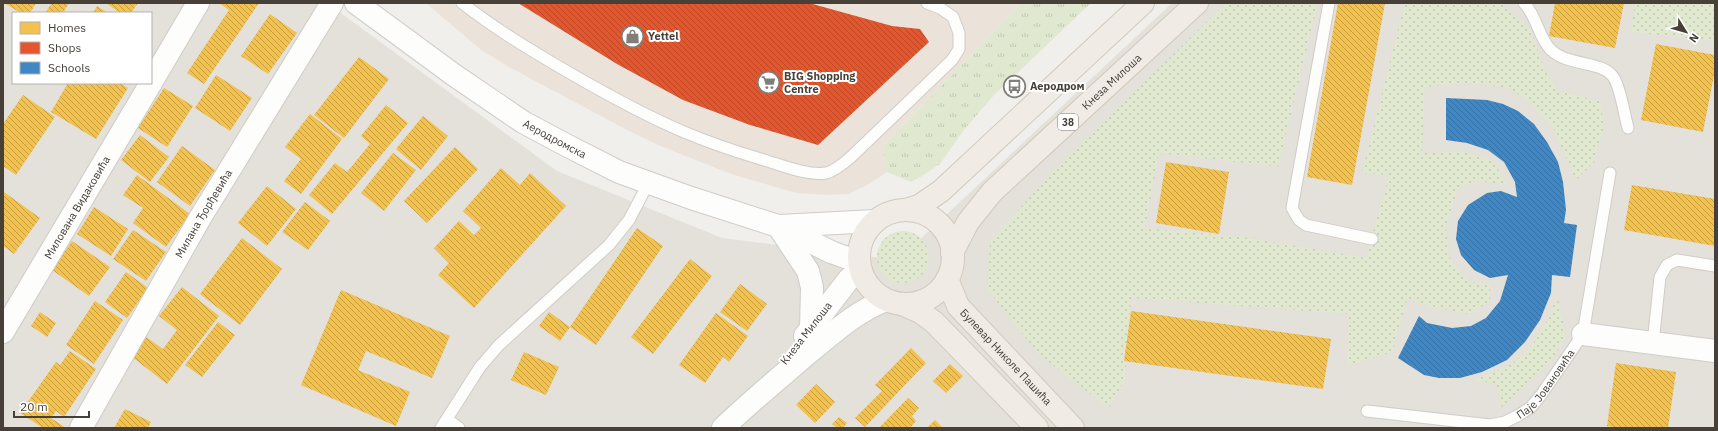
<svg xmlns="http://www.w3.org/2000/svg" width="1718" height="431" viewBox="0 0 1718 431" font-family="'IBM Plex Sans',sans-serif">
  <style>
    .residential { fill: #e4e0da; fill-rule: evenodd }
    .commercial { fill: #ebe3d9 }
    .grass { fill: url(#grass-dots) }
    .park { fill: url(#park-tufts) }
    .homes { fill: url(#homes-back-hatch) }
    .shops { fill: url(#shops-back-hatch) }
    .schools { fill: url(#schools-back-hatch) }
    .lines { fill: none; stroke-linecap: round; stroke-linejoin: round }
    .service-casing { stroke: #cfccc9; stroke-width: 13 }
    .minor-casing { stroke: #cfccc9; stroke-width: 24 }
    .tertiary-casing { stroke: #cfccc9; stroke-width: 24 }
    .primary-casing { stroke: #d1c9bc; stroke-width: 24 }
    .service { stroke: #fdfdfc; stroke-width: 11 }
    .minor { stroke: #fdfdfc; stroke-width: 22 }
    .tertiary { stroke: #fdfdfc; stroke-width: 22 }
    .primary { stroke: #f0ece5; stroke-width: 22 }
    .labels { text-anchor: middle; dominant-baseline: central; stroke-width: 4; stroke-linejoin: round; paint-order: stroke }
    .shield { fill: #fff; stroke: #7e7974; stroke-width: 1 }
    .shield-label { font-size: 10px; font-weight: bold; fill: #464039 }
    .poi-label { font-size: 11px; font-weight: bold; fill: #464039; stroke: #fff; text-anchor: start }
    .street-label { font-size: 11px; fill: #464039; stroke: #fff }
  </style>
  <defs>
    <pattern id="grass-dots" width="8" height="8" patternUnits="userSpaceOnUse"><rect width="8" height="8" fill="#e0e8cf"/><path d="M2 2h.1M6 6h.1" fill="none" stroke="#c2c8b2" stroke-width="1.8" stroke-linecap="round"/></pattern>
    <pattern id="park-tufts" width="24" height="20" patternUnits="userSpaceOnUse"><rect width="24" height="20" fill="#e0e8cf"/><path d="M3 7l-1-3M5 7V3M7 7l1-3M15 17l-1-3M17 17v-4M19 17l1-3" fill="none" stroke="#c2c8b2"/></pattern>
    <pattern id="homes-back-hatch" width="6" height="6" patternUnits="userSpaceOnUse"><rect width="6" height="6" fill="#f2c14e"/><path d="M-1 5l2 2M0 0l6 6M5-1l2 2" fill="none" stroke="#c69e42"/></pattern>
    <pattern id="shops-back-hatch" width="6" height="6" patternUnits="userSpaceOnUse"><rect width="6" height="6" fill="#e4572e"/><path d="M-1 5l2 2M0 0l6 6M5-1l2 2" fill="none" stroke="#bb4928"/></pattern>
    <pattern id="schools-back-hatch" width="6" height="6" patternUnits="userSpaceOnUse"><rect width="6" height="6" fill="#3f88c5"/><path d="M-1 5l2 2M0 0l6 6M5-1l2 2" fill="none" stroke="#3771a1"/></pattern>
  </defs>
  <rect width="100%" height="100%" fill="#f1efec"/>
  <path class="residential" d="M3 3H327L557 171 722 238 898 260 1172 3H1715V428H3ZM13 13H151V83H13Z"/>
  <path class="commercial" d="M426 3H1022L882 147 887 172 869 184 849 194 827 195 796 193 731 174 658 145 627 130 509 67 481 50Z"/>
  <g class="grass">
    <path d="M1226 3H1318L1278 167 1159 153 1145 228 1250 238 1366 258 1389 175 1362 173 1405 3H1501L1531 30 1545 71 1558 91 1600 101 1604 126 1594 162 1576 180 1553 127 1529 101 1508 88 1466 83 1425 87 1422 153 1464 152 1494 162 1506 184 1475 181 1458 188 1446 227 1449 257 1469 282 1490 283V301L1469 314 1434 308 1407 299 1392 352 1347 366 1349 314 1131 298 1125 380 1109 408 1039 355 988 290 990 242 1053 171Z"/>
    <path d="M1635 3H1715V41L1631 32Z"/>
    <circle cx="903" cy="257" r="26"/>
    <path d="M1557 295 1566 336 1552 361 1502 407 1496 384 1473 380C1486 375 1503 370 1515 361 1537 345 1549 320 1557 295Z"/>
  </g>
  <path class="park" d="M1022 3H1091L994 95 963 131 940 164 922 176 911 182 887 172 882 147Z"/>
  <g class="homes">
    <path d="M4 3H36L30 13H21Z"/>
    <path d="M52 3H69L63 13H45Z"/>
    <path d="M106 3H138L131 13H120Z"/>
    <path d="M219 3H259L204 84 187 73 229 10Z"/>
    <path d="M1338 3H1385L1352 185 1307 177Z"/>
    <path d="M1555 3H1624L1615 48 1549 36Z"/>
    <path d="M97 6 108 13H93Z"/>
    <path d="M270 14 297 33 268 74 241 56Z"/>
    <path d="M1656 44 1715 55V70L1703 132 1641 120Z"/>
    <path d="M359 57 389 79 344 138 314 115Z"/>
    <path d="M216 75 252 98 230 131 195 108Z"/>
    <path d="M68 83H120L128 88 96 139 51 112Z"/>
    <path d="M164 88 193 106 167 147 138 128Z"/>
    <path d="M23 95 55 117 16 175 3 166V124Z"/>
    <path d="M386 105 408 123 332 214 309 195 335 163 347 172 370 144 361 136Z"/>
    <path d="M310 114 342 139 301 194 284 181 301 159 285 147Z"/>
    <path d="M423 116 448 136 421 170 396 149Z"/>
    <path d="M140 135 169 157 150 182 121 160Z"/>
    <path d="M182 146 215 170 190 206 157 182Z"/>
    <path d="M455 147 478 169 427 223 404 201Z"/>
    <path d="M393 153 416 170 384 211 361 193Z"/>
    <path d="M1166 162 1229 172 1219 234 1156 223Z"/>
    <path d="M501 168 520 185 530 173 566 206 474 308 438 275 449 263 434 248 459 221 474 235 481 228 463 211Z"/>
    <path d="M137 175 190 214 166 247 133 223 143 208 123 195Z"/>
    <path d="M1632 185 1715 199V246L1624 230Z"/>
    <path d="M267 186 296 209 267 246 238 223Z"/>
    <path d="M4 192 40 218 14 254 3 246Z"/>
    <path d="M305 202 330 221 308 250 282 232Z"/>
    <path d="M94 207 128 229 111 256 77 234Z"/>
    <path d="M637 228 663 246 596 345 570 327Z"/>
    <path d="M133 230 166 252 146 281 113 259Z"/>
    <path d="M242 238 282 269 240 325 200 294Z"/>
    <path d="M72 241 110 267 89 296 52 270Z"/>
    <path d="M690 259 712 276 653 354 631 337Z"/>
    <path d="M126 272 148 288 127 318 105 302Z"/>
    <path d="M740 284 767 304 747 331 720 312Z"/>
    <path d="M182 287 219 316 167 384 127 353 142 334 163 349 177 330 159 316Z"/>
    <path d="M341 290 450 336 432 378 366 351 358 370 410 392 396 426 301 385Z"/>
    <path d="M95 301 123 320 94 364 66 345Z"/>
    <path d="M1131 311 1331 339 1323 389 1124 361Z"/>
    <path d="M40 312 56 323 47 337 31 326Z"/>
    <path d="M549 312 570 327 560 341 539 326Z"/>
    <path d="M716 313 748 336 729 362 723 357 705 383 679 365Z"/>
    <path d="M218 322 235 335 202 377 185 365Z"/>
    <path d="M911 348 926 363 865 427 855 418 882 391 875 385Z"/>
    <path d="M70 351 96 369 64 417 56 411 51 418 66 428H43L20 413 56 362 60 365Z"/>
    <path d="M524 352 559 367 546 395 511 380Z"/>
    <path d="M1616 363 1676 372 1668 428H1618L1607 426Z"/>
    <path d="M950 364 963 376 946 393 933 381Z"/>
    <path d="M816 384 835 402 815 423 796 405Z"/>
    <path d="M908 398 919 408 912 416 916 421 910 428H879Z"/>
    <path d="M125 409 151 422 148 428H114Z"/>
    <path d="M839 417 847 423 843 428H837L832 424Z"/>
    <path d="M935 420 943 428H927Z"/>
  </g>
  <path class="shops" d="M518 3H809L892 26 920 29 929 42 818 145 750 125 683 100 617 64Z"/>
  <path class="schools" d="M1446 98 1487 100 1503 104 1518 111 1534 124 1547 142 1558 162 1563 182 1566 210 1564 223 1577 225 1570 277 1552 275 1551 293 1540 320 1525 342 1507 360 1482 372 1460 378H1439L1424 375 1398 358 1419 316 1427 323 1452 328 1471 326 1486 318 1500 301 1508 275 1490 278 1474 270 1461 255 1456 239 1458 221 1468 205 1487 193 1501 191 1517 197 1515 182 1504 162 1488 150 1467 143 1446 140Z"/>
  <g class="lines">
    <defs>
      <g id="service">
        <path d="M462 3C495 29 532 51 568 72 606 94 644 115 684 132 710 143 737 152 764 160 781 165 808 176 826 173 835 171 844 163 851 157L952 60 959 49V33L953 17 940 8 927 3"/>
        <path d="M1329 3 1292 208 1299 220 1306 225 1372 239"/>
        <path d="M1524 3C1537 16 1538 37 1551 50 1569 67 1603 60 1614 78 1621 90 1624 113 1628 128"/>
        <path d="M1653 343 1660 277 1667 265 1677 260 1715 266"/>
        <path id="s1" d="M1367 411 1490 425 1505 422 1519 415 1531 407 1541 395 1583 334 1610 173"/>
        <path d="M447 419 459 428"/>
        <path d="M441 428 480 367 499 345 609 245 629 220 649 182"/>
      </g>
      <g id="minor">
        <path d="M151 83 198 3"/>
        <path id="s2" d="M3 332 151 83"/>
        <path d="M1583 334 1715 351"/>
        <path d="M805 336 849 279 861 272"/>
        <path id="s3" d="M81 428 200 218 332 3"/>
        <path d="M723 428C750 402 778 379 806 355 832 334 855 312 886 300"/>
      </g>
      <g id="tertiary">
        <path id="s4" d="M356 3 454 75 523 122 566 145 619 172 691 198 778 226 831 252 859 262"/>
        <path d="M779 226 875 221"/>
        <path d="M780 229 808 271 812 287 811 329"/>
      </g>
      <g id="primary">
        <path d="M905 210 919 206 941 191 1143 3"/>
        <circle cx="906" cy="257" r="47"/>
        <path id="s5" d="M952 253 968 222 992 192 1197 3"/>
        <path id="s6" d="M947 279 958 306 1073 428"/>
        <path d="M902 304 920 312 934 322 1037 428"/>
      </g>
    </defs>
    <use href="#service" class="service-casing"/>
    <use href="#minor" class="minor-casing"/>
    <use href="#tertiary" class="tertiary-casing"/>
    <use href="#primary" class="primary-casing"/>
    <use href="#service" class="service"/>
    <use href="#minor" class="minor"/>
    <use href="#tertiary" class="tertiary"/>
    <use href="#primary" class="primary"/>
  </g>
  <defs>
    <symbol id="shop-ring" viewBox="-11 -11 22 22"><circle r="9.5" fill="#fff" stroke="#827d78" stroke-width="1.5"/><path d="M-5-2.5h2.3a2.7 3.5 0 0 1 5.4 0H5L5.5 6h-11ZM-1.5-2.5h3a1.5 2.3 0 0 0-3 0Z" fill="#827d78"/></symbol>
    <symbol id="supermarket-ring" viewBox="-11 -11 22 22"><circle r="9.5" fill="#fff" stroke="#827d78" stroke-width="1.5"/><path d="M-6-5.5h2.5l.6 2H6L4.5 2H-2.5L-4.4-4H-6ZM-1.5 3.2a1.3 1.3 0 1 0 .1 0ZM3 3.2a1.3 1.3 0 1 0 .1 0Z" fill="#827d78"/></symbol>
    <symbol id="bus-ring" viewBox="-11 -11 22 22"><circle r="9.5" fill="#fff" stroke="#827d78" stroke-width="1.5"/><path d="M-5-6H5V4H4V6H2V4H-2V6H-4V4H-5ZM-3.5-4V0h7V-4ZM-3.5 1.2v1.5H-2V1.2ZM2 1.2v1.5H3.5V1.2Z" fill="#827d78"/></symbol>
  </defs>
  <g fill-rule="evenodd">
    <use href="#shop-ring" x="620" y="24" width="25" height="25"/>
    <use href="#supermarket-ring" x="756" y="70" width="25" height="25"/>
    <use href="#bus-ring" x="1002" y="74" width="25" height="25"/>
  </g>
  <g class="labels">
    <rect class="shield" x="1058" y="114" width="20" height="16" rx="3"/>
    <g class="shield-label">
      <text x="1068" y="122">38</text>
    </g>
    <g class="poi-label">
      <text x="648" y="36">Yettel</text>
      <text x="784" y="76">BIG Shopping<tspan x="784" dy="13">Centre</tspan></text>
      <text x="1030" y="86">Аеродром</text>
    </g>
    <g class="street-label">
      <text stroke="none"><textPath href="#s5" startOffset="236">Кнеза Милоша</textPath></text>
      <text stroke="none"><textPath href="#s4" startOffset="241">Аеродромска</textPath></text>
      <text stroke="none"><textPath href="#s2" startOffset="145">Милована Видаковића</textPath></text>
      <text stroke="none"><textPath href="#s3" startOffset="247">Милана Ђорђевића</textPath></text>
      <text transform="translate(806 333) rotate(-52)">Кнеза Милоша</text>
      <text stroke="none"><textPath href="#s6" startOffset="99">Булевар Николе Пашића</textPath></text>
      <text stroke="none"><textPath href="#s1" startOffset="196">Паје Јовановића</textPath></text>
    </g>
  </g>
  <rect width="1718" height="431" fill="none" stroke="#464039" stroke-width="8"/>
  <rect x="12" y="12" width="140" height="72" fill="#ffffff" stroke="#b5b3b0"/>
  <rect x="20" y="22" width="20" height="12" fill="#f2c14e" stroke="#b5b3b0"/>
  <text x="48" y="32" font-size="12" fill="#464039">Homes</text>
  <rect x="20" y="42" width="20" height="12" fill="#e4572e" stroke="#b5b3b0"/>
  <text x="48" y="52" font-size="12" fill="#464039">Shops</text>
  <rect x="20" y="62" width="20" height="12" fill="#3f88c5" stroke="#b5b3b0"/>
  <text x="48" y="72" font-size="12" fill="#464039">Schools</text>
  <g transform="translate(1686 32) rotate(127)" stroke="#ffffff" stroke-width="3" paint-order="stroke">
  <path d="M0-3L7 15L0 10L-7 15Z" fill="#464039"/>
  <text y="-6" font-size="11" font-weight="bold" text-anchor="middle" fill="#464039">N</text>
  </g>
  <path d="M14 411v6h75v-6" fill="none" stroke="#464039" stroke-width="2"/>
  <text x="20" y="411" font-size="12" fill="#464039" stroke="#ffffff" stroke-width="3" paint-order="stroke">20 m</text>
</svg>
